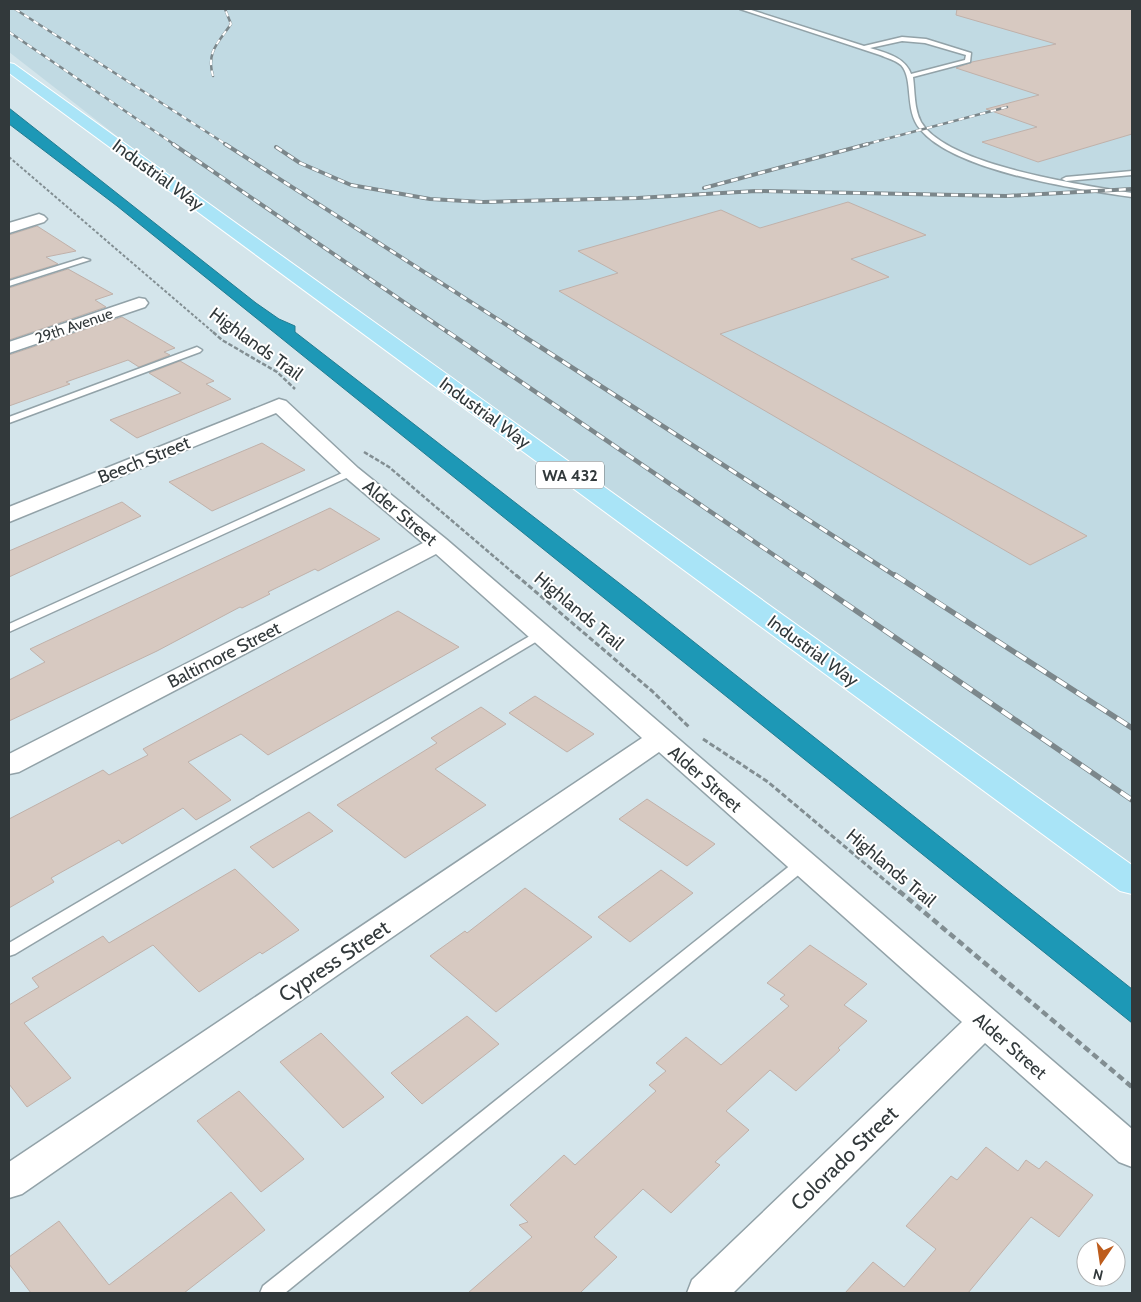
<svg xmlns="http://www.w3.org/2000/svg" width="1141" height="1302" viewBox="0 0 1141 1302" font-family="Cabin,sans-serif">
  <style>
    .built { fill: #c1dae3 }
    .water { fill: #1d98b6; stroke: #237c91 }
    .building { fill: #d7c9c1; stroke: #c0b1aa }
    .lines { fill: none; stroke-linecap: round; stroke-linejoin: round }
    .lane-casing { stroke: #92a2a8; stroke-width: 3 }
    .street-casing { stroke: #92a2a8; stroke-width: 3 }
    .primary-casing { stroke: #fff; stroke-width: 2 }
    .path-far3 { stroke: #828e92; stroke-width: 2; stroke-dasharray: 3 2; stroke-linecap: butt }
    .path-far2 { stroke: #828e92; stroke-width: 2.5; stroke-dasharray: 4.5 2; stroke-linecap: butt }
    .path-far1 { stroke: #828e92; stroke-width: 3; stroke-dasharray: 5.5 2.5; stroke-linecap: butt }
    .path { stroke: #828e92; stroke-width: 4.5; stroke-dasharray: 7 4; stroke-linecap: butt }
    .lane { fill: #fff; fill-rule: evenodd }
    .street { fill: #fff; fill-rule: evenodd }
    .primary { fill: #a9e4f7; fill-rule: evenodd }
    .rail-far3-casing { stroke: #7c878b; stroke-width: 2.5 }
    .rail-far2-casing { stroke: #7c878b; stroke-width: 4 }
    .rail-far1-casing { stroke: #7c878b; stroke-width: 4.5 }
    .rail-casing { stroke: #7c878b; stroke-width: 5.5 }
    .rail-far3 { stroke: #fff; stroke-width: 2; stroke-dasharray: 5.5; stroke-linecap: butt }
    .rail-far2 { stroke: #fff; stroke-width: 2.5; stroke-dasharray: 7; stroke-linecap: butt }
    .rail-far1 { stroke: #fff; stroke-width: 3; stroke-dasharray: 9; stroke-linecap: butt }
    .rail { stroke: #fff; stroke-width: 4; stroke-dasharray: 12; stroke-linecap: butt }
    .labels { text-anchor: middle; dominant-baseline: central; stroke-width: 4; stroke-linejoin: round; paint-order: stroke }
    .far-street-label { font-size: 15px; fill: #32393b; stroke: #fff }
    .shield { fill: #fff; stroke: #707476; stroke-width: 1 }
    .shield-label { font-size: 16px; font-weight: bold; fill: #32393b }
    .street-label { font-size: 18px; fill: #32393b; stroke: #fff }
    .near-street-label { font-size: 21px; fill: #32393b; stroke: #fff }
  </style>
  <rect width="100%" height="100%" fill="#d4e5eb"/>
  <path class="built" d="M9 9H1132V880L303 281 9 52Z"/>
  <path class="water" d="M9 108 256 303 279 319 295 326V332L641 600 1132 989V1023L117 206 9 124Z"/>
  <g class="building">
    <path d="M957 9H1132V134L1038 162 982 142 1037 127 986 109 1039 95 956 68 972 62 1056 44 956 15Z"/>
    <path d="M848 202 926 235 851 259 889 277 720 334 1087 536 1030 565 559 291 618 273 578 251 721 210 760 228Z"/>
    <path d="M37 226 76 251 46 257 58 264 9 279V235Z"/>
    <path d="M68 269 113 294 95 300 106 307 9 340V288Z"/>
    <path d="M122 317 175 348 164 352 170 355 139 367 128 360 66 382 70 384 9 406V355Z"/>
    <path d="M180 361 214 381 206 384 231 399 137 438 110 420 181 393 149 373Z"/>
    <path d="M262 443 305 470 212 511 169 482Z"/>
    <path d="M122 502 141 516 9 577V551Z"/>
    <path d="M330 508 380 539 318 571 315 569 268 592 270 594 242 608 240 607 157 651 9 721V680L45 662 30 649Z"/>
    <path d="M398 611 459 647 268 755 241 734 188 762 231 800 196 820 183 808 122 844 119 840 51 878 54 882 9 908V819L103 770 109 775 148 755 143 749Z"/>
    <path d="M535 696 594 734 567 752 509 713Z"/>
    <path d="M481 707 506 724 435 769 486 805 405 858 337 805 437 743 431 738Z"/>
    <path d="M647 799 715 844 687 866 619 819Z"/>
    <path d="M309 812 333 831 273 868 250 847Z"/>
    <path d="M235 869 299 930 262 954 260 952 199 992 153 945 24 1023 71 1078 27 1107 9 1084V1005L39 987 32 978 103 936 109 943Z"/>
    <path d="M661 870 693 893 630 942 598 917Z"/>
    <path d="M525 888 592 937 496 1012 430 956 465 931 467 933Z"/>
    <path d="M810 945 867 984 844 1005 867 1021 838 1048 840 1050 796 1091 770 1070 726 1111 749 1130 715 1162 720 1165 671 1213 643 1189 594 1237 617 1257 580 1293H468L532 1237 519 1225 528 1222 510 1205 564 1155 575 1165 656 1091 649 1085 666 1071 656 1063 686 1037 721 1065 789 1006 780 999 785 995 767 983Z"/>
    <path d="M467 1016 499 1044 422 1104 391 1073Z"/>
    <path d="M321 1033 384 1097 343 1128 280 1062Z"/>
    <path d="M239 1091 304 1159 261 1192 197 1121Z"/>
    <path d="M986 1147 1018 1171 1026 1160 1039 1169 1046 1161 1093 1195 1059 1237 1031 1217 968 1293H845L873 1262 904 1287 936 1249 906 1226 951 1176 957 1180Z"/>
    <path d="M231 1192 265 1230 184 1293H31L9 1264V1257L59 1221 109 1285Z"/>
  </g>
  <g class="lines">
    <defs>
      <g id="lane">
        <path d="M740 9H748L864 46 902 37 926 39 971 53 970 62 913 77C915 92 914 109 921 122 947 166 1083 185 1132 193V197C1079 190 954 171 920 129 904 110 914 79 901 65 895 60 887 58 880 55ZM902 41 925 43 966 55 965 60 911 74C905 57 886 53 870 48Z"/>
        <path d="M1132 171V175L1066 181 1062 179 1066 177Z"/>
        <path d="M83 258 90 260 9 286V281Z"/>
        <path d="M197 347 202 350 200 352 9 423V417Z"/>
        <path d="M351 469 355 470 356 472 355 474 9 632V624Z"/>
        <path d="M540 630 546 634 544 637 15 954 9 956V943Z"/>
        <path d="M802 859 807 860 809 864 807 868 285 1293H260L263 1286 797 860Z"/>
      </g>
      <g id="street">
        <path d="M39 214 44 216 47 219 44 222 9 233V223Z"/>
        <path d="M139 298 145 299 148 303 145 307 9 353V342Z"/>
        <path d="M279 399 286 401 358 468 446 539 1132 1129V1167L1119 1162 985 1043 733 1293H687L692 1280 962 1022 659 752 22 1194 9 1198V1162L642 738 436 554 19 772 9 774V754L423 543 344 476 276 413 9 522V507Z"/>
      </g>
      <path id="primary" d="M9 63 14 64 1132 865V894L1120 891 9 73Z"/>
    </defs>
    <use href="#lane" class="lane-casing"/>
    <use href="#street" class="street-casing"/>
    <use href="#primary" class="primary-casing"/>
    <path class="path-far3" d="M9 157 214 333"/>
    <g class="path-far2">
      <path d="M213 332 222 340 277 372 295 389"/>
      <path d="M364 452 389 467 518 577"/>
    </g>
    <g class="path-far1">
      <path d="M516 575 652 691 689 727"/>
      <path d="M703 739 768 782 900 893"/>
    </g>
    <path class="path" d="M899 891 1132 1087"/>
    <use href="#lane" class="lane"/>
    <use href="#street" class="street"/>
    <use href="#primary" class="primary"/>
    <defs>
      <g id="rail-far3">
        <path d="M15 9 227 145"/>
        <path d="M9 32 175 145"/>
        <path d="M213 76C206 52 218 43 231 24L225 9"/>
        <path d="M863 145 1007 107"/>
      </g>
      <g id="rail-far2">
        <path d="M173 144 449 333"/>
        <path d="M225 144 519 333"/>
        <path d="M276 147 300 163 351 185 430 199 483 202 638 198 756 191 1006 196 1132 189"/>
        <path d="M704 188 868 144"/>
      </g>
      <g id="rail-far1">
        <path d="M448 332 806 577"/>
        <path d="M517 332 897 577"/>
      </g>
      <g id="rail">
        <path d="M804 575 1132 800"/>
        <path d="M895 575 1132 728"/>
      </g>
    </defs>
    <use href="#rail-far3" class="rail-far3-casing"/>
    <use href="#rail-far2" class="rail-far2-casing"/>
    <use href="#rail-far1" class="rail-far1-casing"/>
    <use href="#rail" class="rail-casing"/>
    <use href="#rail-far3" class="rail-far3"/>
    <use href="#rail-far2" class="rail-far2"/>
    <use href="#rail-far1" class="rail-far1"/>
    <use href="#rail" class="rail"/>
  </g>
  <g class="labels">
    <g class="far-street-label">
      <text transform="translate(74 326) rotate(-19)">29th Avenue</text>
    </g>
    <rect class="shield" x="536" y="461.5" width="68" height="27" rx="4"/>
    <g class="shield-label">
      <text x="570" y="475">WA 432</text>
    </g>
    <g class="street-label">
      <text transform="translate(158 175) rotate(36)">Industrial Way</text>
      <text transform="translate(256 344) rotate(36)">Highlands Trail</text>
      <text transform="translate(485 413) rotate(36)">Industrial Way</text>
      <text transform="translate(144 460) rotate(-22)">Beech Street</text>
      <text transform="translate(400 513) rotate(40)">Alder Street</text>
      <text transform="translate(579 611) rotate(40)">Highlands Trail</text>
      <text transform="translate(813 651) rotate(36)">Industrial Way</text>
      <text transform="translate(224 655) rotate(-27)">Baltimore Street</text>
      <text transform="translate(705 779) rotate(41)">Alder Street</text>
      <text transform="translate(891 868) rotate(40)">Highlands Trail</text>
      <text transform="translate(1010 1046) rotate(41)">Alder Street</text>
    </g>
    <g class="near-street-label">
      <text transform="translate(334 961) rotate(-34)">Cypress Street</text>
      <text transform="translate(844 1158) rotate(-44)">Colorado Street</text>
    </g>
  </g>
  <rect width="1141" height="1302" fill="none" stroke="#32393b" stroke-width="20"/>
  <g transform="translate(1101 1262) rotate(193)"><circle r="24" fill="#ffffff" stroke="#adb0b1"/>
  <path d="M0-4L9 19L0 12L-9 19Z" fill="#bd5c1c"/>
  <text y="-8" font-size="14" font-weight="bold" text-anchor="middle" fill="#32393b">N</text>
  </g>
</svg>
